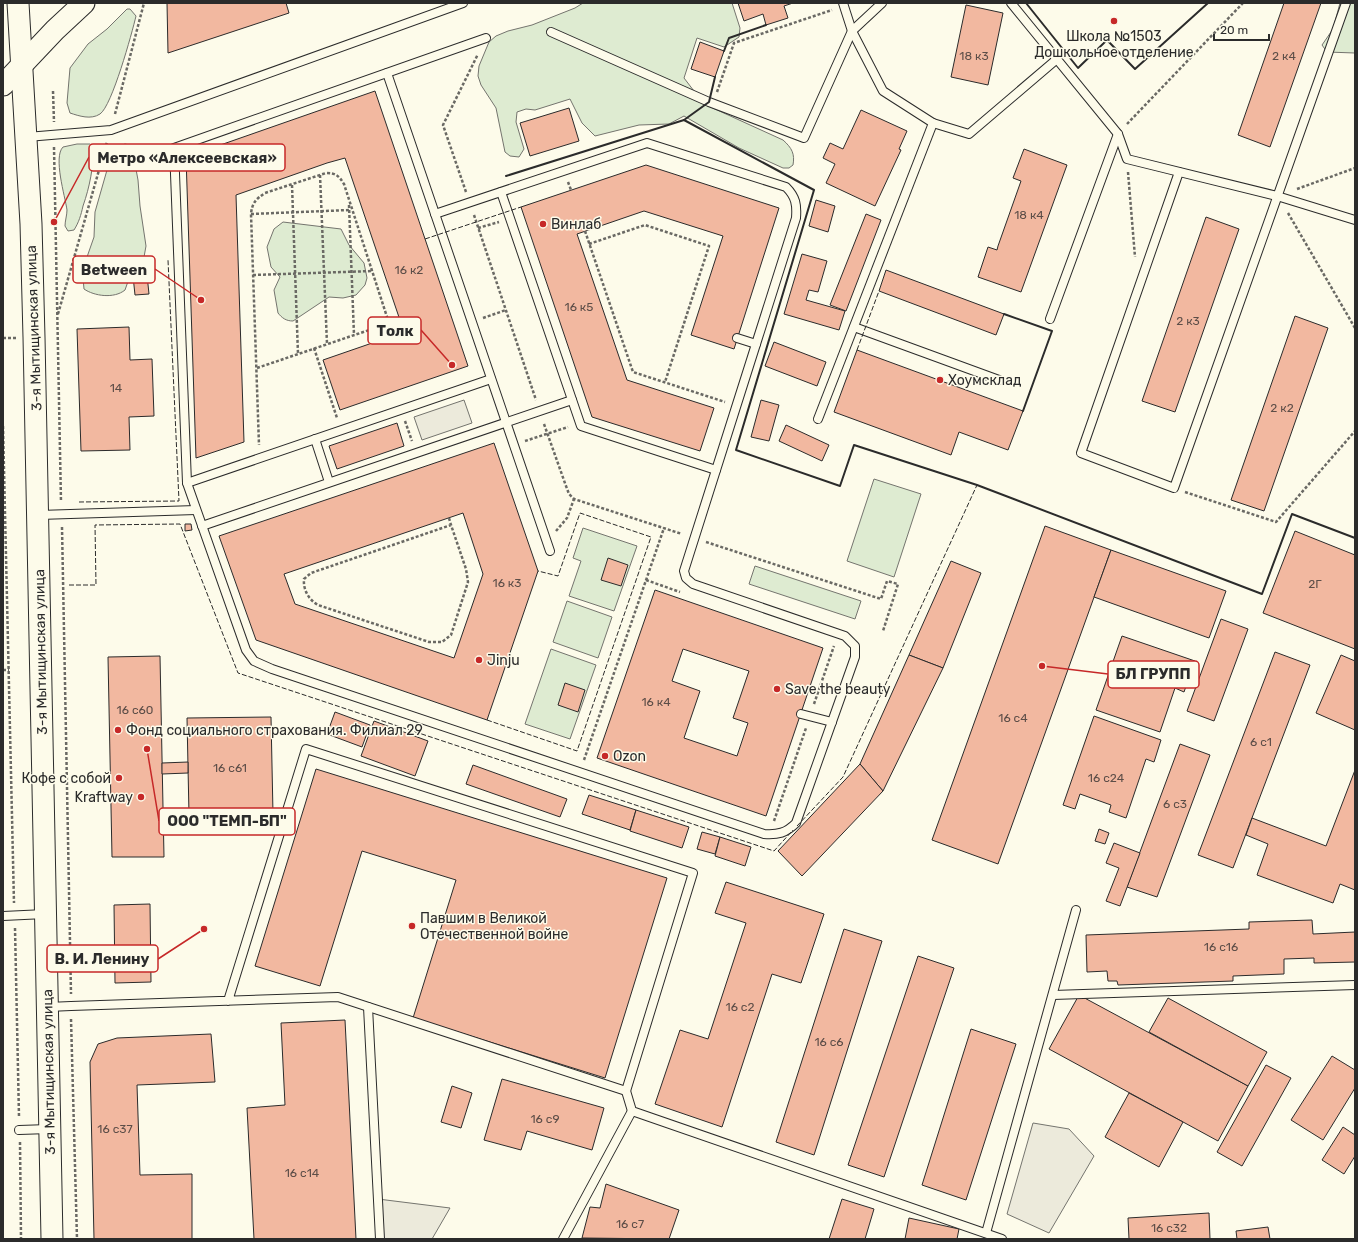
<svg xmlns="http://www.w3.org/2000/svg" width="1358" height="1242" viewBox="0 0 1358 1242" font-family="Rubik,sans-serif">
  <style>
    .green { fill: #deebd1; stroke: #74746e }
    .parking { fill: #eceadb; stroke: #74746e }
    .building { fill: #f2b8a0; stroke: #2b2b2b; fill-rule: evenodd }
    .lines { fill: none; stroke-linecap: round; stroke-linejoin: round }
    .service-casing { stroke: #2b2b2b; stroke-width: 10 }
    .tertiary-casing { stroke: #2b2b2b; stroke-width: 23 }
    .path { stroke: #6a6964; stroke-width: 2.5; stroke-dasharray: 3 2; stroke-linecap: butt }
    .service { stroke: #fdfbea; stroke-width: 8 }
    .tertiary { stroke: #fdfbea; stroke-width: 21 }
    .fence { stroke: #2b2b2b; stroke-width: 1; stroke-dasharray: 5 2; stroke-linecap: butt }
    .wall { stroke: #2b2b2b; stroke-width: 2 }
    .poi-dot { fill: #c62828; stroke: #fdfbea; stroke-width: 1.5 }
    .labels { text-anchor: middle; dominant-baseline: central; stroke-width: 3; stroke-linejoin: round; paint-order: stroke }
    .number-label { font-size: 12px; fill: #5d4e48 }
    .poi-label { font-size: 14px; fill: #2b2b2b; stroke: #fdfbea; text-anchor: start }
    .street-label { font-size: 14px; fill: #2b2b2b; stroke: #fdfbea }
    .leader { fill: none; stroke: #c62828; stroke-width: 1.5 }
    .callout-dot { fill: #c62828; stroke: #fdfbea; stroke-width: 1.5 }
    .callout { fill: #fdfbea; stroke: #c62828; stroke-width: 1.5 }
    .callout-label { font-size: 15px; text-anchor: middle; font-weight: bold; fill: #2b2b2b }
  </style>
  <rect width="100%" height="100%" fill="#fdfbea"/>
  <g class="green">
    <path d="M583 3H732L740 28 739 37 724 47 697 38 684 78 704 104 783 140C792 148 795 154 793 165L789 168H783L739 148 684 116 669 124 639 125 595 136 582 123 570 99 535 110 526 109 517 112 516 122 524 149 519 157 510 156 505 152 496 108 481 85 478 76 479 66 489 42 496 36 508 31 532 25 575 8Z"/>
    <path d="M1340 3H1355V53L1327 52 1322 45 1333 29Z"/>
    <path d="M127 9H130L136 16C132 33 112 106 100 114 91 120 79 116 70 113L67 103 70 68 88 44 107 29Z"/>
    <path d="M77 144H90L94 147C93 168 90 186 83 206 81 215 79 222 74 230L68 231 65 226C65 221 67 215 67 210 65 196 53 157 63 147Z"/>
    <path d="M125 144 129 145 132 148 138 180 140 206 146 246 144 257 132 270 125 290C114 299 94 296 84 289L83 278 87 257 94 237 95 212 109 163 115 148Z"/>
    <path d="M283 222 341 229 349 245 364 263 367 278 365 285 356 295 343 298 329 297 293 321C286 321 282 318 278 313L274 290 280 277 271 267 267 247 274 229Z"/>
    <path d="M874 479 921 494 894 577 847 561Z"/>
    <path d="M583 528 637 546 614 611 569 596 581 561 573 558Z"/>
    <path d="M755 566 861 601 855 619 749 584Z"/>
    <path d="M567 601 612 617 598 658 553 642Z"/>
    <path d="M551 649 596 665 570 739 525 724Z"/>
  </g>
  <g class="parking">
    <path d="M464 400 472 423 422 440 414 417Z"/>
    <path d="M1033 1123 1069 1129 1094 1156 1049 1233 1007 1214Z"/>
    <path d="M378 1199 450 1208 432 1239H380Z"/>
  </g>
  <g class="building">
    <path d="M167 3H286L289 13 168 53Z"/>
    <path d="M738 3H793L784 6 788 18 766 25 763 14 744 21Z"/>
    <path d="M1284 3H1321L1270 147 1238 135Z"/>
    <path d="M966 5 1003 13 988 85 951 77Z"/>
    <path d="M700 42 724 51 715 77 691 69Z"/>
    <path d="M375 91 468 366 340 410 323 360 404 332 345 158 327 163 236 195 244 442 196 458 186 157Z"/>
    <path d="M569 108 579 141 530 156 520 123Z"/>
    <path d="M861 110 907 131 899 149 901 150 875 206 826 183 835 164 823 158 830 143 843 149Z"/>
    <path d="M1024 149 1067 165 1021 292 978 277 988 247 997 250 998 246 1021 181 1013 178Z"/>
    <path d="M646 165 779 208 734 349 691 335 723 236 644 211 577 234 627 380 714 408 700 451 592 417 521 207Z"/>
    <path d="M816 200 835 206 828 232 809 226Z"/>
    <path d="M866 214 881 220 846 311 830 305Z"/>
    <path d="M1206 217 1239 229 1175 412 1142 401Z"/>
    <path d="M802 254 827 261 818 292 809 290 806 300 845 311 839 330 784 314Z"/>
    <path d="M886 270 1004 314 996 335 879 291Z"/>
    <path d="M147 275 149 294 135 295 133 276Z"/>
    <path d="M1295 316 1328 328 1264 511 1231 500Z"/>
    <path d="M129 327 130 360 152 359 154 416 129 417 130 450 81 451 77 329Z"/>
    <path d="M774 342 826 362 817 386 765 366Z"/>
    <path d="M857 350 1023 411 1008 450 959 432 951 455 834 412Z"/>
    <path d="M761 400 779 405 769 441 751 437Z"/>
    <path d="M397 423 404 446 337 469 329 446Z"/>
    <path d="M786 425 829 445 822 461 779 441Z"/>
    <path d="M494 443 538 571 487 720 256 640 219 536ZM463 513 483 574 454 658 295 604 284 574Z"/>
    <path d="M185 524H191L192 530 185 531Z"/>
    <path d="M1045 526 1111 550 998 864 932 840Z"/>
    <path d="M1295 531 1355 555V649L1263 613Z"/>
    <path d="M1111 550 1226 591 1209 638 1094 597Z"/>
    <path d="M608 558 628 565 621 586 601 580Z"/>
    <path d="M951 561 981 573 943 668 909 655Z"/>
    <path d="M655 590 823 648 766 816 597 758ZM683 649 749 671 733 718 748 723 737 756 684 738 700 691 672 681Z"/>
    <path d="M1221 619 1248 629 1214 721 1187 711Z"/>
    <path d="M1122 636 1195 661 1184 692 1175 688 1160 732 1096 710Z"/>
    <path d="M1275 652 1310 665 1233 868 1198 855Z"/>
    <path d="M909 655 943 668 883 791 860 764Z"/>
    <path d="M1341 655 1355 661V730L1316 713Z"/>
    <path d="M160 656 164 857H112L108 657Z"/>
    <path d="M565 683 585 690 578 712 558 705Z"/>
    <path d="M335 712 370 725 362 747 327 734Z"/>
    <path d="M1094 716 1161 740 1154 762 1146 759 1126 818 1109 812 1111 805 1080 794 1075 809 1063 805Z"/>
    <path d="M271 717 273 814 189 815 187 718Z"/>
    <path d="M374 721 428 741 415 776 361 756Z"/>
    <path d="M1180 744 1210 755 1157 897 1127 887Z"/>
    <path d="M188 762V773L162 774V763Z"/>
    <path d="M860 764 883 791 802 876 778 851Z"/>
    <path d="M473 765 567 799 560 817 466 784Z"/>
    <path d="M316 769 667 878 605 1078 413 1018 456 880 362 851 320 986 255 966Z"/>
    <path d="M1355 770V890L1340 884 1333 903 1257 875 1268 844 1246 835 1252 818 1326 846Z"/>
    <path d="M589 795 636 810 630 830 582 814Z"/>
    <path d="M636 810 689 827 682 848 630 831Z"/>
    <path d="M1099 829 1109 833 1105 844 1095 841Z"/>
    <path d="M702 832 720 837 715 854 697 849Z"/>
    <path d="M720 837 751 847 745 866 715 856Z"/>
    <path d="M1114 843 1140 853 1120 906 1106 901 1119 868 1106 863Z"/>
    <path d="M726 882 824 914 801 983 772 974 722 1127 655 1104 680 1030 708 1039 746 923 715 913Z"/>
    <path d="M150 904 151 982 115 983 114 905Z"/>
    <path d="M1312 920 1313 934 1355 932V962L1314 963V958L1284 959V974L1233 976V981L1118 985 1117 981H1108L1107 971 1087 972 1086 935 1249 929V922Z"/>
    <path d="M844 929 882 941 814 1155 776 1142Z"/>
    <path d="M918 956 954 968 884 1177 848 1165Z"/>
    <path d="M1079 995 1248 1086 1218 1141 1049 1049Z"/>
    <path d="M1168 998 1267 1052 1248 1086 1149 1032Z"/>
    <path d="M345 1020 356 1239H254L247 1108 285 1105 281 1023Z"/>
    <path d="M971 1029 1016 1044 966 1200 922 1185Z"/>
    <path d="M211 1034 215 1082 137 1085 140 1175 192 1174V1239H94L90 1062 98 1044 117 1038Z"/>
    <path d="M1332 1056 1355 1070V1088L1323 1140 1291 1120Z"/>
    <path d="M1266 1065 1291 1078 1242 1166 1217 1152Z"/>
    <path d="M502 1079 604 1108 592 1150 527 1131 521 1150 484 1140Z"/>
    <path d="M452 1086 472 1093 461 1128 441 1122Z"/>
    <path d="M1129 1093 1183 1122 1159 1167 1105 1137Z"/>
    <path d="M1343 1127 1355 1135V1156L1344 1174 1322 1160Z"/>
    <path d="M606 1184 679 1210 669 1239 582 1238 590 1207 600 1208Z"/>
    <path d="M842 1199 874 1209 865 1239H829Z"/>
    <path d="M1209 1213 1210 1239H1129L1128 1218Z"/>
    <path d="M909 1218 959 1229 957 1239H905Z"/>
    <path d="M1268 1227 1270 1239H1237L1236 1231Z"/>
  </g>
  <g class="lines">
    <defs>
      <g id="service">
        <path d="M843 3 852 31 883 91 933 123 969 134 1057 59"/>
        <path d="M1011 3 1118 134 1127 159 1277 196 1355 220"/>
        <path d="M551 32 709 102 804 138 852 31 882 3"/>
        <path d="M387 73 550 551"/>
        <path d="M27 137 111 130 463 3"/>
        <path d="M1179 172 1081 453 1174 488 1346 3"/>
        <path d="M501 192 581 426 716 470"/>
        <path d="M435 214 647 143 786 187C796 197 797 205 796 218L684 571 686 578 693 584 845 636 855 646V657L796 823C786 833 778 835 764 834L272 669 254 661 246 650 187 483 174 148 486 38"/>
        <path d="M1050 319 1118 134"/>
        <path d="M854 327 999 380"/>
        <path d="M737 338 756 344"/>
        <path d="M818 419 933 123"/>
        <path d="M315 439 329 482"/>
        <path d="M187 483 491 379"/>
        <path d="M39 515 196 510"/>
        <path d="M202 526 572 400"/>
        <path d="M801 714 832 722"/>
        <path d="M3 916 45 914"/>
        <path d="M1053 995 1355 985"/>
        <path d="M48 1007 71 1006 338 997 626 1091 693 873 306 749 228 1001"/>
        <path d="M368 1007 380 1239"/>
        <path d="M626 1091 632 1111 1002 1239"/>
        <path d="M19 1130 49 1129"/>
        <path d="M986 1233 1076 910"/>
        <path d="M563 1239 632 1111"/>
      </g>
      <g id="tertiary">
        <path d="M18 3 31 224 34 337 52 1239"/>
        <path d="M3 85 55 30 84 3"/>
      </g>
    </defs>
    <use href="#service" class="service-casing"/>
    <use href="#tertiary" class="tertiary-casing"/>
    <g class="path">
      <path d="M53 91 54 122"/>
      <path d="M717 92 734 43 832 10"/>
      <path d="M115 114 144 3"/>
      <path d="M1127 124 1243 3"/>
      <path d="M54 147 61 502"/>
      <path d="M1128 172 1135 257"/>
      <path d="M320 175 327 344"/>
      <path d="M568 182 571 190"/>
      <path d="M292 185 298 354"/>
      <path d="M1297 189 1355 168"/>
      <path d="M466 192 443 125 478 54"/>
      <path d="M349 205 354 335"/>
      <path d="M1288 213 1355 328"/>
      <path d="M251 214 350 210"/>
      <path d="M474 215 536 400"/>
      <path d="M478 228 499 222"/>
      <path d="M585 231 633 372 725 402"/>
      <path d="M589 244 645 225 709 246 665 382"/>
      <path d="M253 275 373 271"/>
      <path d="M58 314 107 142"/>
      <path d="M483 318 506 310"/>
      <path d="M3 338H16"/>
      <path d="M314 348 337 418"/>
      <path d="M257 368 378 327 384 323 387 317 344 184C339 176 336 173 326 173L265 193C256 199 252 203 251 214L259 445"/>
      <path d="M405 421 412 441"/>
      <path d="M544 424 566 486 569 494 574 499 682 534"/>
      <path d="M3 426 14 903"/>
      <path d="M525 441 568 427"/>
      <path d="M1185 492 1276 522 1355 431"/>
      <path d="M449 518 451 525 466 569 468 582 451 635 442 642H429L318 605C309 600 303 590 304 579L311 573 451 525"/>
      <path d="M62 527 71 994"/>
      <path d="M556 531 567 518 574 499"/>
      <path d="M706 542 881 599 887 581 898 584 883 631"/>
      <path d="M646 580 680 592"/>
      <path d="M3 670H9"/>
      <path d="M814 704 834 646"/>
      <path d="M584 760 664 528"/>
      <path d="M774 821 806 728"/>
      <path d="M15 928 19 1117"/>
      <path d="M71 1019 77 1239"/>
      <path d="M20 1142 21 1239"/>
    </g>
    <use href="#service" class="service"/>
    <use href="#tertiary" class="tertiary"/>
    <g class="fence">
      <path d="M425 239 521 207"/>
      <path d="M857 350 879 291"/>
      <path d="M79 502 179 501 168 260"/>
      <path d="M69 585H96L95 525 180 524 238 673 774 851 793 830"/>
      <path d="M487 720 577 751 651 537 580 513 558 576 538 571"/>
      <path d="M797 826 843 777 977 485"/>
    </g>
    <g class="wall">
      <path d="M1026 3 1078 68 1107 40 1135 69 1208 3"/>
      <path d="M724 51 729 38 766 25"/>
      <path d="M684 120 814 190 736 450 840 486 854 445 977 485 1262 594 1292 514 1355 538"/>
      <path d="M506 176 684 120 709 102 715 77"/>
      <path d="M1004 314 1052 331 1023 411"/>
    </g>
  </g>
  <g class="poi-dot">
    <circle cx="1114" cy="21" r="4"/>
    <circle cx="543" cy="224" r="4"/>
    <circle cx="940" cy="380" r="4"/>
    <circle cx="479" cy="660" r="4"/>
    <circle cx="777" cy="689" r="4"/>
    <circle cx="118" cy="730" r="4"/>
    <circle cx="605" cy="756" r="4"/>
    <circle cx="119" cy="778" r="4"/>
    <circle cx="141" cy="797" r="4"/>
    <circle cx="412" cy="926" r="4"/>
  </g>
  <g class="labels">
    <g class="number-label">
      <text x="974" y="56">18 к3</text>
      <text x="1284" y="56">2 к4</text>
      <text x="1029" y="215">18 к4</text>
      <text x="409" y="270">16 к2</text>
      <text x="579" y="307">16 к5</text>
      <text x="1188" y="321">2 к3</text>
      <text x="116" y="388">14</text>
      <text x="1282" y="408">2 к2</text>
      <text x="507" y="583">16 к3</text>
      <text x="1315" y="584">2Г</text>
      <text x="656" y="702">16 к4</text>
      <text x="135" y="710">16 с60</text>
      <text x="1013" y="718">16 c4</text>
      <text x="1261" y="742">6 с1</text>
      <text x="230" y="768">16 с61</text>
      <text x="1106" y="778">16 с24</text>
      <text x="1175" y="804">6 с3</text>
      <text x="1221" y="947">16 с16</text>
      <text x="740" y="1007">16 с2</text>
      <text x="829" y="1042">16 с6</text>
      <text x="545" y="1119">16 с9</text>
      <text x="115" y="1129">16 с37</text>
      <text x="302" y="1173">16 с14</text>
      <text x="630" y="1224">16 с7</text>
      <text x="1169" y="1228">16 с32</text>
    </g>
    <g class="poi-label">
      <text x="1114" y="36" text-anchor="middle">Школа №1503<tspan x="1114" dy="16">Дошкольное отделение</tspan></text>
      <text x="551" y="224">Винлаб</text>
      <text x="948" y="380">Хоумсклад</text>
      <text x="487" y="660">Jinju</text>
      <text x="785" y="689">Save the beauty</text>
      <text x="126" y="730">Фонд социального страхования. Филиал 29</text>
      <text x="613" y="756">Ozon</text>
      <text x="111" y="778" text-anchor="end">Кофе с собой</text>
      <text x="133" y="797" text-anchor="end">Kraftway</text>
      <text x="420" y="918">Павшим в Великой<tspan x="420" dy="16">Отечественной войне</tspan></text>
    </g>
    <g class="street-label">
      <text transform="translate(34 328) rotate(-92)">3-я Мытищинская улица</text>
      <text transform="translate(41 652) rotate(-91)">3-я Мытищинская улица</text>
      <text transform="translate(49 1072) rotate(-91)">3-я Мытищинская улица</text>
    </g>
  </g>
  <path class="leader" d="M54 222L89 157M201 300L155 269M452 365L421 330M1042 666L1108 674M147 749L159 821M204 929L158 959"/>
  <g class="callout-dot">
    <circle cx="54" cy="222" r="4"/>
    <circle cx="201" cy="300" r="4"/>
    <circle cx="452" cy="365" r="4"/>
    <circle cx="1042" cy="666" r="4"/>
    <circle cx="147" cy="749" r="4"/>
    <circle cx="204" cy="929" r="4"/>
  </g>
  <g class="callout">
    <rect x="89" y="144" width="196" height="27" rx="4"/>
    <rect x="73" y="256" width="82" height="27" rx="4"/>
    <rect x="368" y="317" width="53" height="27" rx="4"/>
    <rect x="1108" y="661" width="91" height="27" rx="4"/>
    <rect x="159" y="808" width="136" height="27" rx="4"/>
    <rect x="47" y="945" width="111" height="27" rx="4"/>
  </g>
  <g class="callout-label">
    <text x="187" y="163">Метро «Алексеевская»</text>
    <text x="114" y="275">Between</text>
    <text x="395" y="336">Толк</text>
    <text x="1153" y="679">БЛ ГРУПП</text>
    <text x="227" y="826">ООО "ТЕМП-БП"</text>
    <text x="102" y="964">В. И. Ленину</text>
  </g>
  <rect width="1358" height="1242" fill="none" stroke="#2b2b2b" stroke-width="8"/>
  <path d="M1214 34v6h55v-6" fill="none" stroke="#2b2b2b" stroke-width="2"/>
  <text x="1220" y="34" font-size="12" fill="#2b2b2b" stroke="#fdfbea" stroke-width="3" paint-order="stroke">20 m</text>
</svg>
